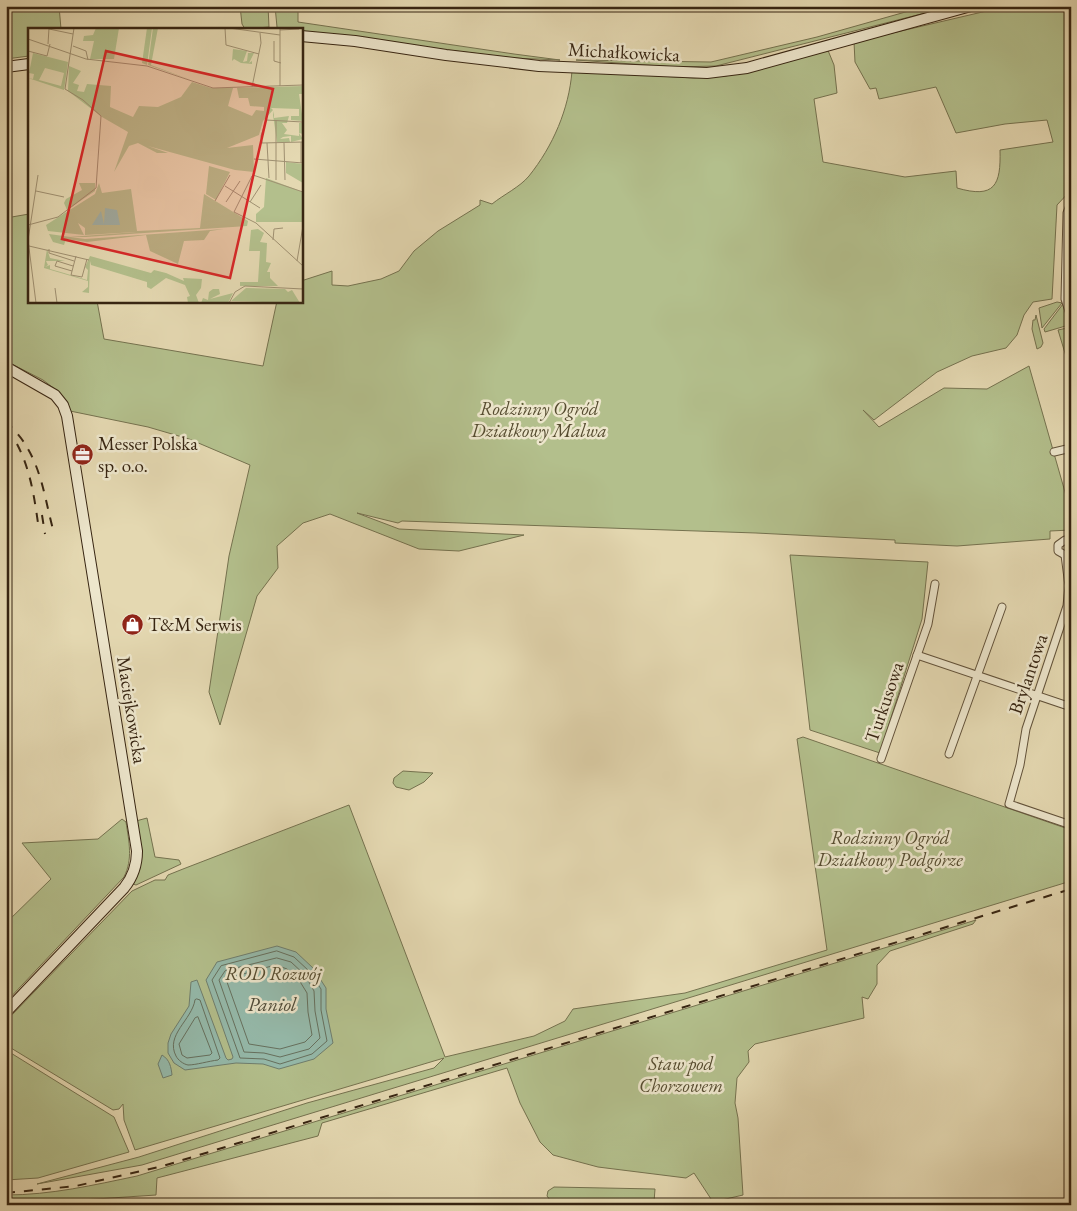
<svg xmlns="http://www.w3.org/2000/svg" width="1077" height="1211" viewBox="0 0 1077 1211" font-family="'EB Garamond',serif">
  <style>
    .green { fill: #b3bf8c; stroke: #75724f }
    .water { fill: #95baab; stroke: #6f7e6e }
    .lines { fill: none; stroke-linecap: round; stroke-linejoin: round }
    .shore { stroke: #66705e; stroke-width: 1 }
    .street-casing { stroke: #62523a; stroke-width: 9 }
    .secondary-casing { stroke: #372512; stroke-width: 12 }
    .street { stroke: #ede6cc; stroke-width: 7 }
    .secondary { stroke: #ede6cc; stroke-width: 10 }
    .rail { stroke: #372512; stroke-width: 2; stroke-dasharray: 9 9; stroke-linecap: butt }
    .labels { text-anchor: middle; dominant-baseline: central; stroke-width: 5; stroke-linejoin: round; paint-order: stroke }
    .street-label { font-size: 19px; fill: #372512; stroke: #ede6cc }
    .park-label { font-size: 19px; font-style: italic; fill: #564c30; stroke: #ede6cc }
    .poi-label { font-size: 19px; fill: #372512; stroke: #ede6cc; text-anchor: start }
    .water-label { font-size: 20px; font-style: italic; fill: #4e4a38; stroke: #ede6cc }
    .inset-road { fill: none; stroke: #9f9071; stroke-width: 1 }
    .view { fill: #d62828; fill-opacity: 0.15; stroke: #d62828; stroke-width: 2.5 }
    .inset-edge { fill: none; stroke: #372512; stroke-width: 2.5 }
  </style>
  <rect width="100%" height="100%" fill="#e4d8b1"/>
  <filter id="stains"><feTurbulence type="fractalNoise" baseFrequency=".004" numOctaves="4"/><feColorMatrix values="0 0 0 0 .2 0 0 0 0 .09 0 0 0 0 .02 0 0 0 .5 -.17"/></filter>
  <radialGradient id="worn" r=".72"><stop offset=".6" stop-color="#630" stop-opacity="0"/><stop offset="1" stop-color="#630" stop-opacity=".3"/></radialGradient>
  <g class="green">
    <path d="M6 6H59L61 29H29V56L6 59Z"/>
    <path d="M240 6H268L269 27 245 29 242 24Z"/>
    <path d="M275 6H298V22L514 54 560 60 513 58 301 32V29H279L277 27Z"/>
    <path d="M916 6H937V10L716 66 675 67 576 60 711 62 817 37 916 9Z"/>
    <path d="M1008 6H1071V190L1057 205 1052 299 1033 302 1024 315 1017 335 1006 348 972 356 937 372 874 420 863 410 879 427 944 388 987 389 1029 366 1071 513V530L1050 531V539L957 546 895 543V540L756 533 402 521 398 523 357 513 399 529 524 535 459 551 419 549 330 514 303 523 277 546 278 568 257 596 220 725 209 692 229 556 250 465 189 439 148 427 70 411 60 393 43 380 6 361V218L29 214V301H97L104 339 263 366 277 301H301V281L332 271V285L348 286 381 279 399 271 414 251 438 231 480 205V200L492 204C503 195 520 187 529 176 553 146 569 109 572 71L694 78 726 76 827 48 834 65 837 93 814 99 823 162 905 177 956 171 957 188C995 199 1001 185 1000 150L1053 142 1047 120 1005 124 956 133 936 87 879 99 876 88 870 89 855 62 854 42Z"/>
    <path d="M1057 302 1062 303 1042 328 1039 308Z"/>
    <path d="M1063 304 1069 325 1045 332 1044 329Z"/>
    <path d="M1036 315 1043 343 1041 347 1037 349 1032 329 1033 320H1035Z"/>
    <path d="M1067 328H1070L1071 330V353L1069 354 1071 373 1058 330Z"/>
    <path d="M790 555 928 562 922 619 880 753 810 730Z"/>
    <path d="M803 737 1071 830V881L142 1165 37 1184 139 1157 307 1103 434 1068 444 1058 135 1150 124 1120 123 1104 119 1109 113 1110 6 1045V1021L132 891 155 880H165L168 875 183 869 349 805 445 1057 534 1036 565 1021 573 1009 685 993 827 950 797 739Z"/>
    <path d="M403 771 433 773 424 782 409 790 396 787 393 783 394 778Z"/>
    <path d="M147 818 155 857 179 860 181 864 136 885 133 884 141 860 136 821Z"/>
    <path d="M122 819 126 822C129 842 133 859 124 877L6 1002V923L51 879 22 843 98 839Z"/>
    <path d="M976 920 973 924 890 951 877 965V984L868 999 862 997 864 1018 755 1044 748 1051 749 1062 737 1078 735 1103 738 1118 743 1195 713 1202 694 1173 686 1178 598 1167 553 1155 540 1142 520 1103 507 1068 322 1123 318 1136 157 1178 156 1195 6 1205V1195C51 1195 94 1185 137 1176Z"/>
    <path d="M6 1050 114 1117 129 1152 38 1178 6 1180Z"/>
    <path d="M554 1187 655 1189 654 1202 550 1200 547 1196 548 1191Z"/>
  </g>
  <g class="water">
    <path d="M277 946 296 952 313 968 326 988V1009L333 1043 314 1059 279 1069 263 1064 236 1063 185 1070 174 1063 168 1053V1043L171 1034 189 1006 191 982 197 980 226 1058 228 1060 232 1059 233 1057 206 980 217 962Z"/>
    <path d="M162 1055C170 1060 171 1067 172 1075L163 1078 158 1064Z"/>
  </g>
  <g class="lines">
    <g class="shore">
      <path d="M277 951 294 957 309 971 321 989V1010L327 1041 312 1054 280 1064 264 1059 240 1058 212 980 221 966Z"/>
      <path d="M277 958 291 962 305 975 314 991 315 1011 320 1038 309 1049 280 1057 264 1053 244 1052 219 980 225 971Z"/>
      <path d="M276 965 287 969 299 980 307 993 308 1012 312 1035 305 1042 280 1049 249 1044 227 982 230 978Z"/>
      <path d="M197 999 200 1000 220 1058 218 1060C209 1061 196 1065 188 1065 183 1064 178 1060 176 1056 165 1035 192 1020 195 1000Z"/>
      <path d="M198 1017 212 1053 210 1055 187 1058 182 1055 179 1044 195 1018Z"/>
    </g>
    <defs>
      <g id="street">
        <path d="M1071 203 1067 213 1065 299 1071 317"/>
        <path d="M1054 452 1071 448"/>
        <path d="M1065 555 1069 586 1067 606 1026 729 1020 765 1009 804 1071 825"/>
        <path d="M1065 555 1058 551V545L1065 540 1071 542"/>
        <path d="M917 655 1071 707"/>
        <path d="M949 754 1002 607"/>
        <path d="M881 759 928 624 935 584"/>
      </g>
      <g id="secondary">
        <path d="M301 36 355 41 446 55 539 66 707 73 747 68 971 6"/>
        <path d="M6 67 29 64"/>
        <path d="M6 367 55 395 63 405 67 416 137 851C137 866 133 877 124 888L6 1012"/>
      </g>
    </defs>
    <use href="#street" class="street-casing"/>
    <use href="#secondary" class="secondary-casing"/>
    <use href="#street" class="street"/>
    <use href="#secondary" class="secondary"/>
    <g class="rail">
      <path d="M6 421C14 430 23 439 28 449 43 475 46 505 54 533"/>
      <path d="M17 444C30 469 34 495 38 523"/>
      <path d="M42 515 45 534"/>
      <path d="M6 1193 76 1186 163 1166 1071 889"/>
    </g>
  </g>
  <defs>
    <symbol id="office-disc" viewBox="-11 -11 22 22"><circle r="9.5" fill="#8f2418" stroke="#ede6cc"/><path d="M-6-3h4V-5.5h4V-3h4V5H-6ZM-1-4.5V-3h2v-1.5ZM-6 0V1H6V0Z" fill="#fff"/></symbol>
    <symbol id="shop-disc" viewBox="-11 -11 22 22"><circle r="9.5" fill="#8f2418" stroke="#ede6cc"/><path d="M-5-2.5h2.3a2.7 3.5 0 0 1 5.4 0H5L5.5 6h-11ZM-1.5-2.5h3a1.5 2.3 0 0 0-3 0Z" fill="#fff"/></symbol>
  </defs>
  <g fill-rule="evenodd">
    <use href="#office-disc" x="70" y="442" width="25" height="25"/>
    <use href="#shop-disc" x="120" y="612" width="25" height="25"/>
  </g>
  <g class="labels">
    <g class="street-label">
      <text transform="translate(624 52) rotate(3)">Michałkowicka</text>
      <text transform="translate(1028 674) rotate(-71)">Brylantowa</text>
      <text transform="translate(884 702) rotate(-71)">Turkusowa</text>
      <text transform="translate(132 710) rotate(81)">Maciejkowicka</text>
    </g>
    <g class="park-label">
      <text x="539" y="408">Rodzinny Ogród<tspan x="539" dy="22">Działkowy Malwa</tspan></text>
      <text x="890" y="837">Rodzinny Ogród<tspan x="890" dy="22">Działkowy Podgórze</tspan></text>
      <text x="273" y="973">ROD Rozwój</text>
      <text x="681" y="1063">Staw pod<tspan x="681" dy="22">Chorzowem</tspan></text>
    </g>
    <g class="poi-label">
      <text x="98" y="443">Messer Polska<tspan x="98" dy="22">sp. o.o.</tspan></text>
      <text x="148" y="624">T&amp;M Serwis</text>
    </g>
    <g class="water-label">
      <text x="272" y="1004">Paniol</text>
    </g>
  </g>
  <g transform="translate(28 28)">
    <rect width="275" height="275" fill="#e4d8b1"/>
    <path d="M68 0H91L86 31H62L66 13H55L56 8 65 7ZM119 0H124L119 37 114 35ZM125 0H130L123 37 163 52 120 37ZM205 21 219 23 215 34 219 33 220 25H226L221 35 224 33V36L213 35 206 31 204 33ZM5 25 40 34 36 62 0 50 5 51 6 46 1 45ZM17 40 36 45 33 58 11 52ZM41 38 53 43 45 55 51 57 49 63 56 64 59 56 83 58 82 79 105 89 111 78 130 79 153 69 164 54 183 60H205L200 78 224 88 228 82 236 83V79L222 78 220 70H211L209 60 275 58V66H271L275 93 263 92V88H271V81L243 80 245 82 235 93 231 107 199 120 225 117 226 144 207 142 120 118 140 125H129L110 115 101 118 86 144 100 104 74 89 40 63ZM246 83V90L261 88 259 95H254L259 102 256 106 271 108V95L275 94V106L271 105 275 111 263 114V108L255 109 252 111 261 110 262 114H249L245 87ZM258 134 275 136V155L258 145ZM181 138 202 144 188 172 178 166ZM238 150 275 164V194H228V186L236 179ZM51 155H67V163L39 182 36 175 38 171 54 162ZM71 155 74 165 103 161 109 203 172 200 176 166 220 193 219 198 58 209H41L108 204 57 207V200L50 195 56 207 20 203 18 197 67 166ZM196 201 182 203 176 212 156 213 150 236 122 223 118 207 59 214 38 211 36 217 25 214 21 206 57 211ZM230 201 236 205 232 214 239 215 238 234 243 235 239 244H242V250L250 258H212V254H230L232 223H221L223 202ZM19 221 22 230 37 233H18L20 237 17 239 22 237V241L36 245 59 252 60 242 57 239 62 228 123 245 126 242 138 245 156 253 155 250 174 251 173 260 168 267 171 275H160L159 269 162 268 157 257 138 250 123 261 119 259V254L63 237 62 233 61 265 54 264 60 259V253L16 240ZM218 260 257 261 260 264 264 262 272 275 203 273ZM185 261H191L192 266 182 271 205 265 200 275H173L175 270 180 272 181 264Z" fill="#b3bf8c" fill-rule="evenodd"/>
    <path d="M77 180 89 182 92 197H64L73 183 76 196Z" fill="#95baab"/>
    <path class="inset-road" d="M197 0 198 17 231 26M201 0 252 7M21 1 45 6M252 2 271 1M0 11 58 31 119 38 185 60 275 57M246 13V33L253 35M20 16 21 0M45 18 58 23 60 32M0 23 19 28 22 16M252 58V0M224 59 233 15 232 5M248 92V152M275 94 238 92 233 108 234 115 275 114M273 114V135M239 115 241 150M256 115 257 152M226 131 275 135M225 147 275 164M224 148 206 184 228 195 275 238M197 158 232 180M8 163 36 169M187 173 202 147M198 174 212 153M222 174 233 157M0 197 30 189 68 160 73 88 55 72 37 61 46 0M245 212 246 201 255 200M1 218 61 232M21 221V225L46 233M48 228 43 247 54 249 59 231M269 233 275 198M44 243 27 238 29 233 45 238M27 260 29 275M8 275 0 212 10 147M201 275 207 264 217 258 275 261"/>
    <path class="view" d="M78 23 245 61 202 250 34 211Z"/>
    <rect width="275" height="275" class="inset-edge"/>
  </g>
  <rect width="1077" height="1211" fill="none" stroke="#e4d8b1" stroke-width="25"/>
  <rect x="8" y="8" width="1062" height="1196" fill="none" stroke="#372512" stroke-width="2.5"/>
  <rect x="12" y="12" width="1052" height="1186" fill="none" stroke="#372512"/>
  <rect width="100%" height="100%" filter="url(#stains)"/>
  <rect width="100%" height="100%" fill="url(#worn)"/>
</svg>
